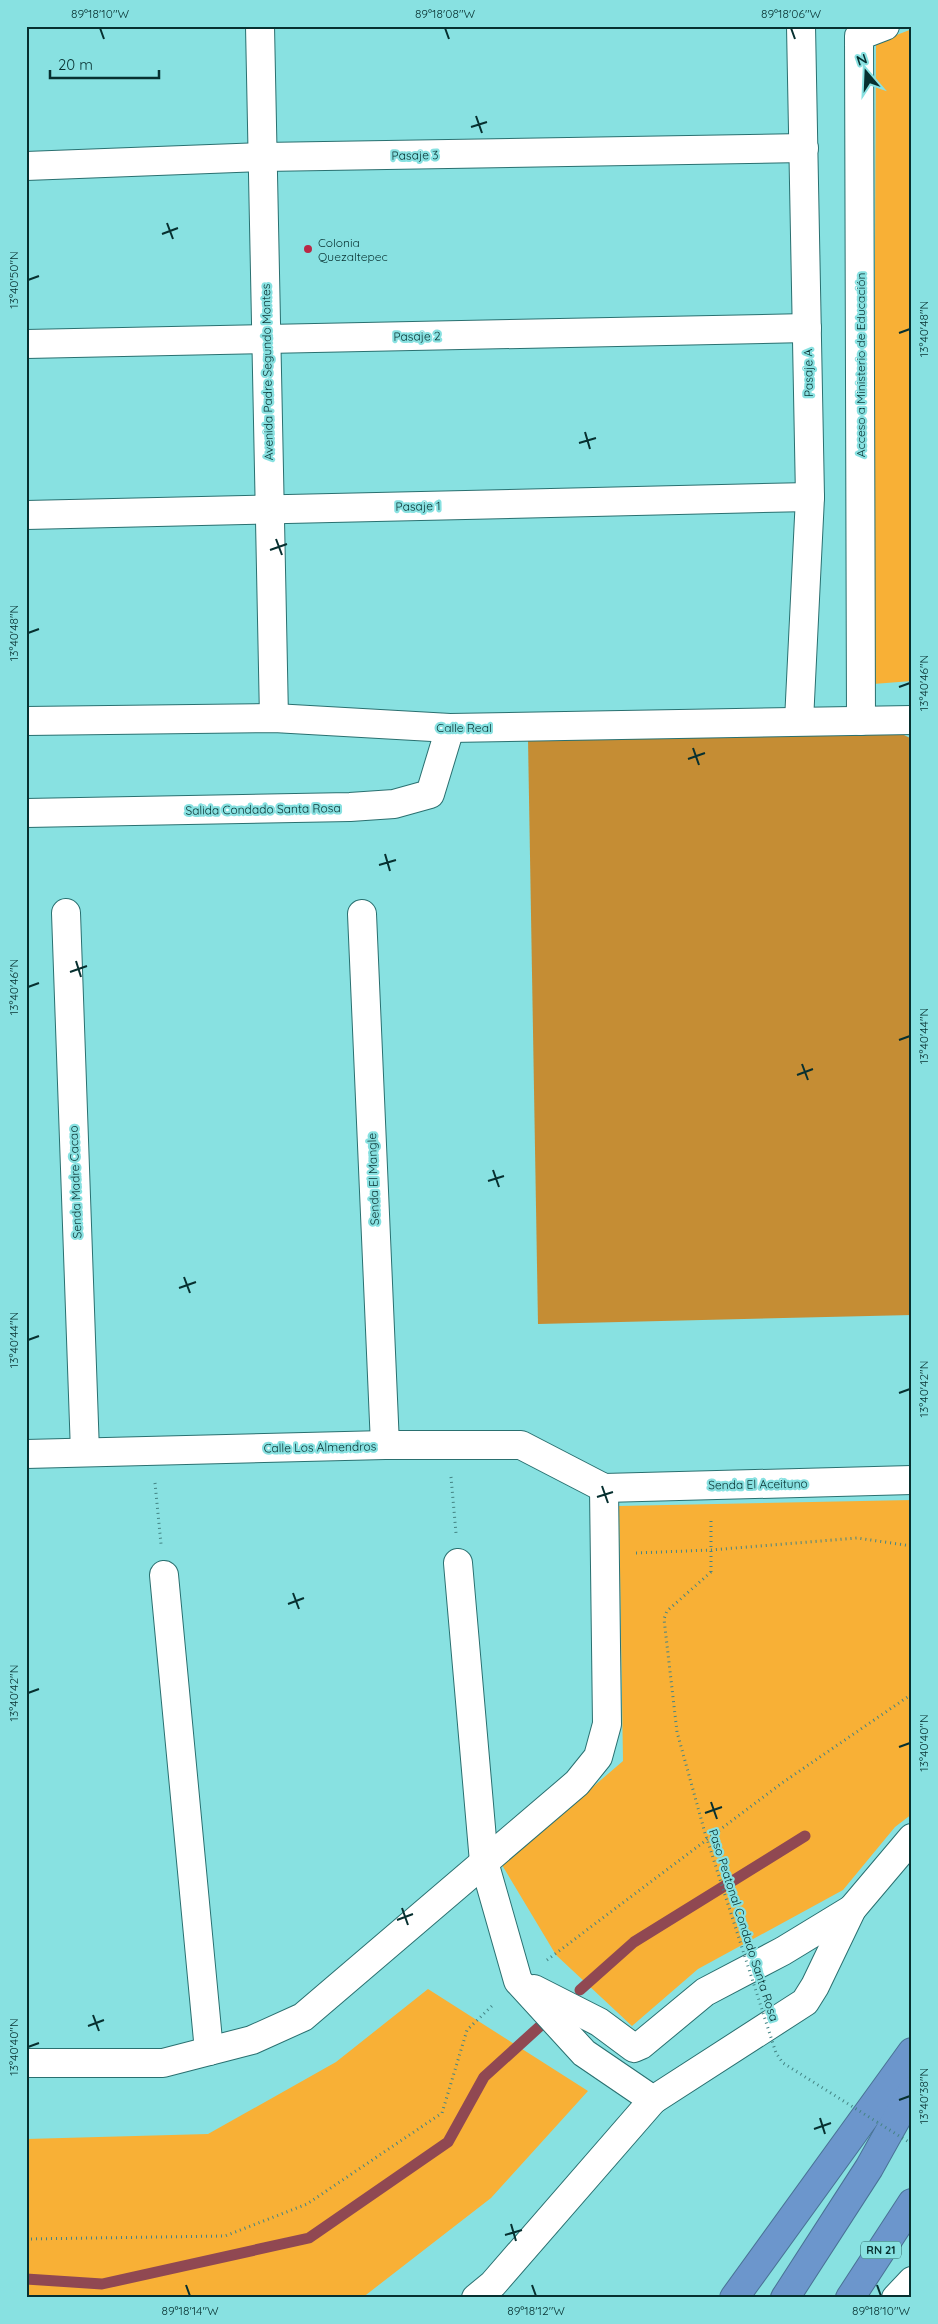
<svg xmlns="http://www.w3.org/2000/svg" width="938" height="2324" viewBox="0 0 938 2324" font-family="Quicksand,sans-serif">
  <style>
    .green { fill: #f8b036 }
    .forest { fill: #c58d34 }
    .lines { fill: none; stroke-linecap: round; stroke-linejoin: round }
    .stream { stroke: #904852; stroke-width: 11 }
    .minor-casing { stroke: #2a7070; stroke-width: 30 }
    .highway-casing { stroke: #497295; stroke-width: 30 }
    .path { stroke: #448484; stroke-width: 3; stroke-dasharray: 1 4; stroke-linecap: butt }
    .minor { stroke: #fff; stroke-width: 28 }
    .highway { stroke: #6c96cc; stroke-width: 28 }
    .path-bridge { stroke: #448484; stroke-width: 3; stroke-dasharray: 1 4; stroke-linecap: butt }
    .ticks { fill: none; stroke: #073030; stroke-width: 2 }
    .poi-dot { fill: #b92845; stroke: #88e1e1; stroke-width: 2 }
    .labels { text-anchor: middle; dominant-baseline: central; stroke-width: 4.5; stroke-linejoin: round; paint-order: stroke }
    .shield { fill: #88e1e1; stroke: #2e6565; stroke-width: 1 }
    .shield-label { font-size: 11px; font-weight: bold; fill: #073030 }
    .street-label { font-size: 12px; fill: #073030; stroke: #88e1e1 }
    .poi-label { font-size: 12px; fill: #073030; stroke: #88e1e1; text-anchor: start }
    .neatline { fill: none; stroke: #073030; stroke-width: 2 }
    .ticks-label { font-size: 12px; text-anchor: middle; fill: #073030 }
  </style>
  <rect width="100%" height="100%" fill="#88e1e1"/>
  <g class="green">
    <path d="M912 29V681L873 684 876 43Z"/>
    <path d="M912 1500V1814L895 1827 843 1890 698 1969 632 2026 556 1955 502 1865 623 1761 619 1506Z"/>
    <path d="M428 1989 588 2091 491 2198 362 2298H26V2139L208 2134 336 2062Z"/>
  </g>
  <path class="forest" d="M890 728 912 739V1315L538 1324 528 739Z"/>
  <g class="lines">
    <g class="stream">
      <path d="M580 1990 634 1942 805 1836"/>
      <path d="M26 2279 102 2284 309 2238 448 2142 484 2077 549 2018"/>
    </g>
    <defs>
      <g id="minor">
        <path d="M260 26 274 718"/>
        <path d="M26 166 263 157 804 148"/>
        <path d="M26 344 807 328"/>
        <path d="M26 515 810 497"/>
        <path d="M26 721 274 718 450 728 912 720"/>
        <path d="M799 721 810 497 801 26"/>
        <path d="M861 721 859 36 885 26"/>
        <path d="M26 813 350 807 394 804 430 794 450 728"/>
        <path d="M66 913 85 1452"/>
        <path d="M362 914 385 1445"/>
        <path d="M26 1454 385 1445H521L604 1488 912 1480"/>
        <path d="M458 1563 484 1862 518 1981 584 2053 653 2100 805 2002 815 1986 852 1909 912 1838"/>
        <path d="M164 1575 209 2051"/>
        <path d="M534 1989 599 2022 634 2048 641 2045 705 1992 783 1951 852 1909"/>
        <path d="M26 2063H163L252 2040 303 2017 577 1783 598 1757 607 1724 604 1488"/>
        <path d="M476 2298 493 2284 653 2100"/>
        <path d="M896 2298 912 2281"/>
      </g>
      <g id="highway">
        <path d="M734 2298 912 2052"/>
        <path d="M785 2298 869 2168 912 2091"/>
        <path d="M850 2298 912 2203"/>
      </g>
    </defs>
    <use href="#minor" class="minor-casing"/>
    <use href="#highway" class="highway-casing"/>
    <g class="path">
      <path d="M451 1477 456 1533"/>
      <path d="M155 1483 161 1544"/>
      <path d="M636 1553 711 1550 857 1538 912 1546"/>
      <path d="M711 1572V1518"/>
      <path d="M547 1960 782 1783 912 1694"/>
      <path d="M26 2239 225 2236 307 2204 442 2113 467 2030 494 2004"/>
    </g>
    <use href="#minor" class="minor"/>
    <use href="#highway" class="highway"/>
    <path class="path-bridge" d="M711 1572 667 1611 664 1619 677 1732 705 1833 776 2053 783 2063 912 2144"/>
  </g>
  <path class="ticks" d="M100 28 104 39M445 28 449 39M791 28 795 39M476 116 482 133M471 127 487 122M167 223 173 239M162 234 178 228M28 280 39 276M899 333 910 329M585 432 590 449M579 443 596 438M276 539 282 555M270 550 287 544M28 633 39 629M899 687 910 683M693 748 699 765M688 759 705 753M385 854 390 871M379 865 396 860M76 961 81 977M70 972 87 966M28 987 39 983M899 1040 910 1036M802 1064 808 1080M797 1075 813 1069M493 1170 499 1187M488 1181 504 1176M184 1277 190 1293M179 1288 196 1282M28 1340 39 1336M899 1393 910 1389M602 1486 608 1503M597 1497 613 1492M293 1593 299 1609M288 1604 304 1598M28 1693 39 1689M899 1747 910 1743M711 1802 717 1819M705 1813 722 1807M402 1908 408 1925M397 1920 413 1914M93 2015 99 2031M88 2026 104 2020M28 2047 39 2043M899 2100 910 2096M820 2118 825 2134M814 2129 831 2123M511 2224 516 2241M505 2235 522 2230M186 2285 190 2296M532 2285 536 2296M877 2285 881 2296"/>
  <circle class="poi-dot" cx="308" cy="249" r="5"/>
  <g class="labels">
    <rect class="shield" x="861" y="2241.5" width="40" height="17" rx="4"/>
    <g class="shield-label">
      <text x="881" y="2250">RN 21</text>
    </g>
    <g class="street-label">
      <text transform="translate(415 155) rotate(-1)">Pasaje 3</text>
      <text transform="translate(417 336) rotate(-1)">Pasaje 2</text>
      <text transform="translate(860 365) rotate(-90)">Acceso a Ministerio de Educación</text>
      <text transform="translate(267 372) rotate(-91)">Avenida Padre Segundo Montes</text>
      <text transform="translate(808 373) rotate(-91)">Pasaje A</text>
      <text transform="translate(418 506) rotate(-1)">Pasaje 1</text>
      <text x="464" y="727">Calle Real</text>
      <text transform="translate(263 809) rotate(-1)">Salida Condado Santa Rosa</text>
      <text transform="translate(373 1179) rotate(-92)">Senda El Mangle</text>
      <text transform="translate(75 1182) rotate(-92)">Senda Madre Cacao</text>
      <text transform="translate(320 1447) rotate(-1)">Calle Los Almendros</text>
      <text transform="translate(758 1484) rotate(-1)">Senda El Aceituno</text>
      <text transform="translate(744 1925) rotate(72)">Paso Peatonal Condado Santa Rosa</text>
    </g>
    <g class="poi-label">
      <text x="318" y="242">Colonia<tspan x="318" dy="14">Quezaltepec</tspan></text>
    </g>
  </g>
  <rect width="938" height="2324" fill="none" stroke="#88e1e1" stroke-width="55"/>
  <g transform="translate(866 72) rotate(341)" stroke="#88e1e1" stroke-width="4" paint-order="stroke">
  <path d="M0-4L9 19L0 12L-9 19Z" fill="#073030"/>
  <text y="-8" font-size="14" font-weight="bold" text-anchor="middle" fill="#073030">N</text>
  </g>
  <path d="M50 70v8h109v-8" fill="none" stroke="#073030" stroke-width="2.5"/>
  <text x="58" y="70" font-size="15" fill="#073030" stroke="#88e1e1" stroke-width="4" paint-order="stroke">20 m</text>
  <rect x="28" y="28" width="882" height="2268" class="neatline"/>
  <g class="ticks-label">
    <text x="100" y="18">89°18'10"W</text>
    <text x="445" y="18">89°18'08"W</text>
    <text x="791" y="18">89°18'06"W</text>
    <text transform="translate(14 280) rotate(-90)" y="4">13°40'50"N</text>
    <text transform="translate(924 329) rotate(-90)" y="4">13°40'48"N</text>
    <text transform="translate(14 633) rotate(-90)" y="4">13°40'48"N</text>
    <text transform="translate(924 683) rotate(-90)" y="4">13°40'46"N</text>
    <text transform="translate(14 987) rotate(-90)" y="4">13°40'46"N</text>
    <text transform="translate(924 1036) rotate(-90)" y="4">13°40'44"N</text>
    <text transform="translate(14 1340) rotate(-90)" y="4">13°40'44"N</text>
    <text transform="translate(924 1389) rotate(-90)" y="4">13°40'42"N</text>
    <text transform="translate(14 1693) rotate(-90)" y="4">13°40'42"N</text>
    <text transform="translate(924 1743) rotate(-90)" y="4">13°40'40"N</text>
    <text transform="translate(14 2047) rotate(-90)" y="4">13°40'40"N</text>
    <text transform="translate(924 2096) rotate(-90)" y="4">13°40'38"N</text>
    <text x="190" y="2315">89°18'14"W</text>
    <text x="536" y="2315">89°18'12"W</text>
    <text x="881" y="2315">89°18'10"W</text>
  </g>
</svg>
